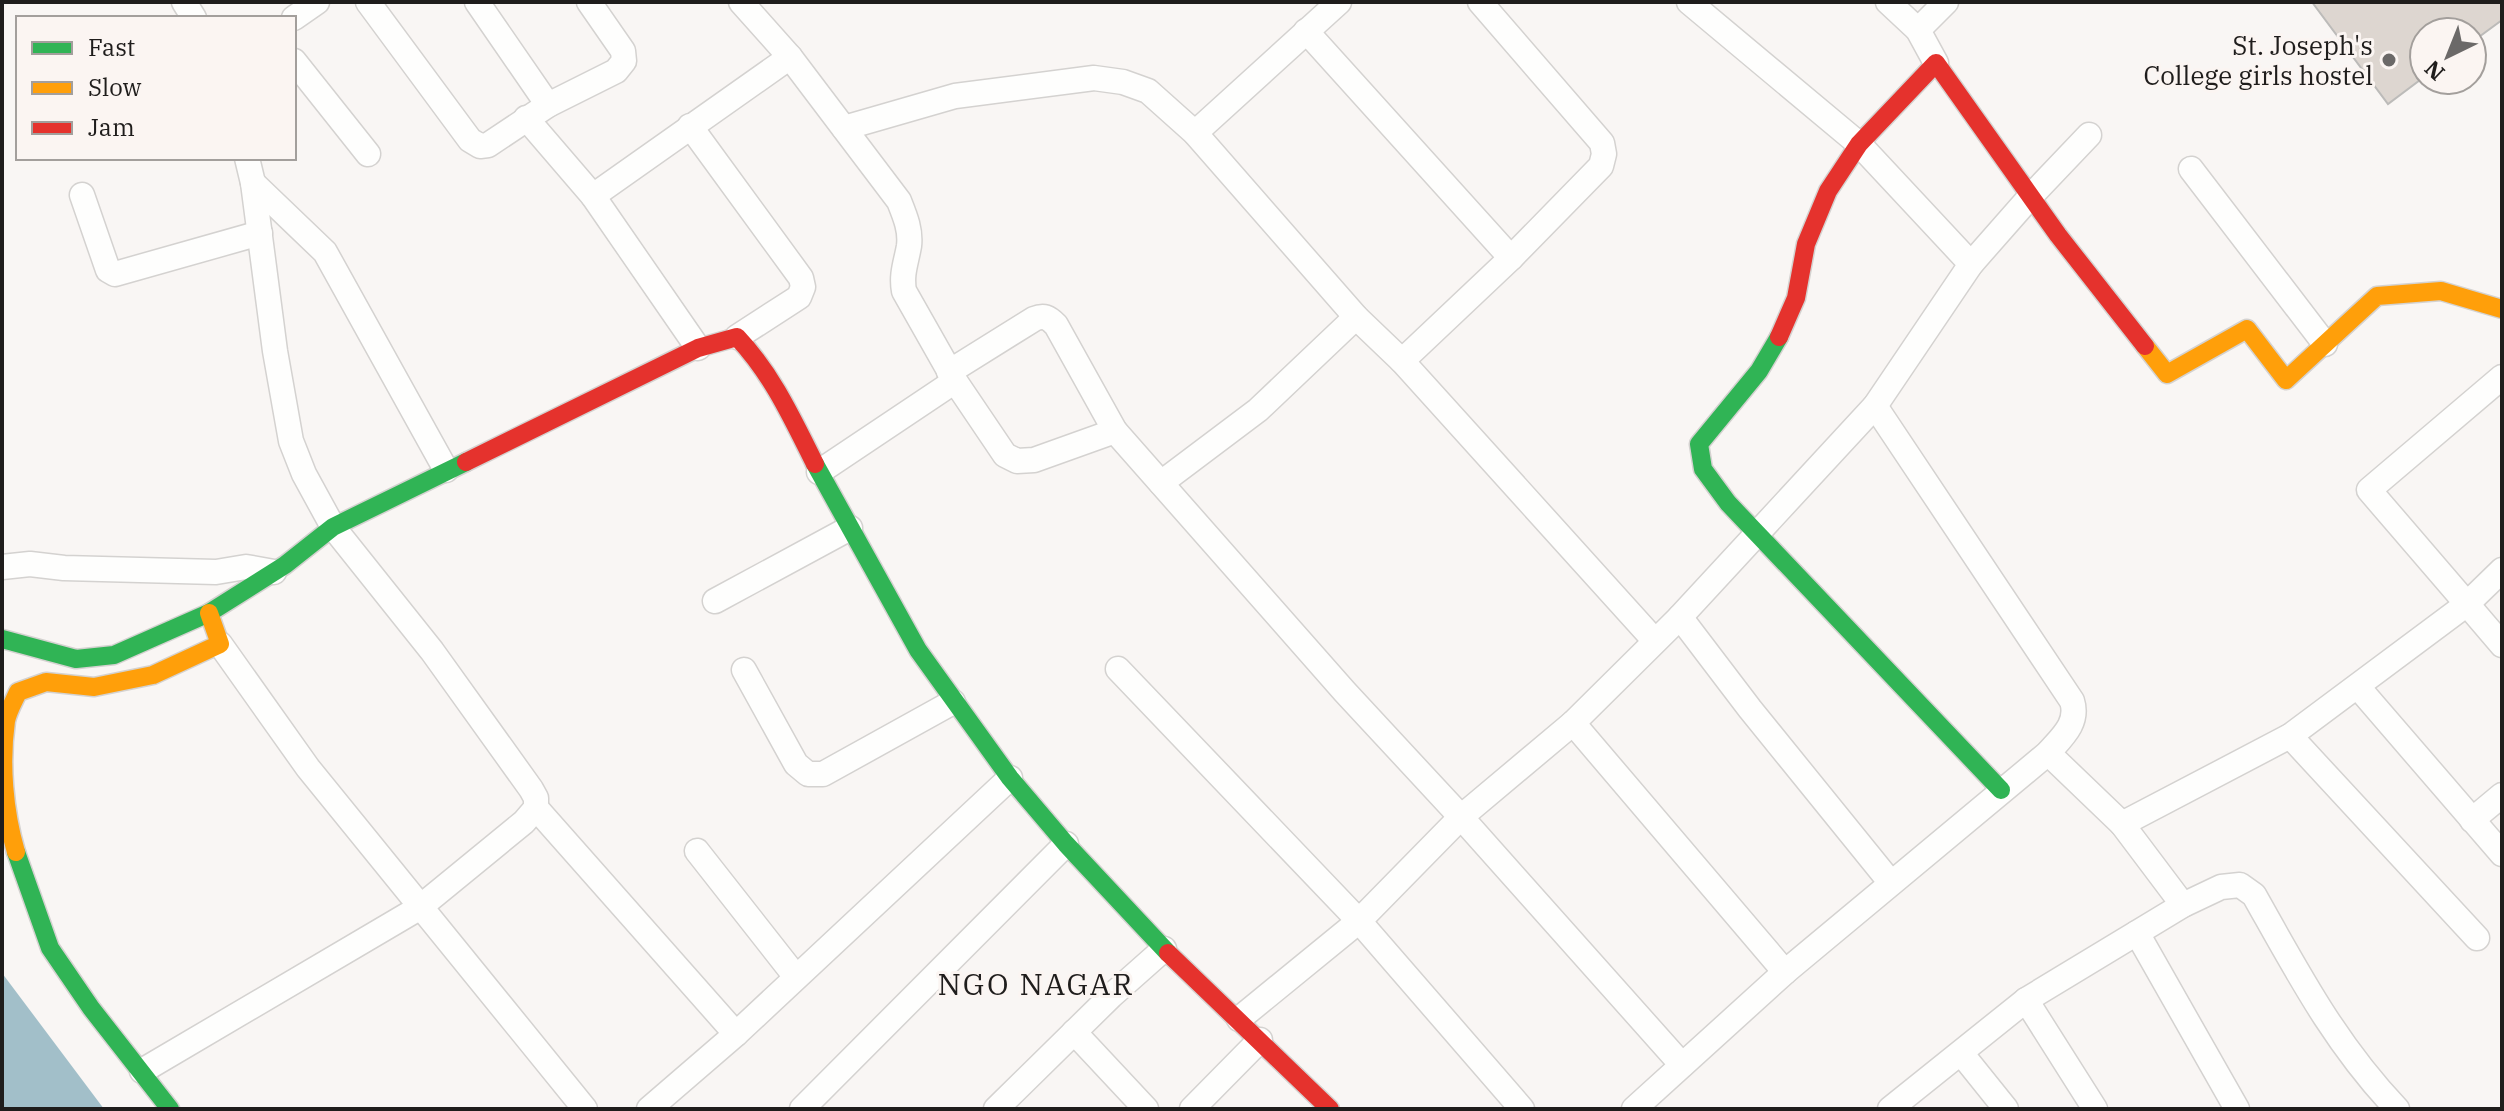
<svg xmlns="http://www.w3.org/2000/svg" width="2504" height="1111" viewBox="0 0 2504 1111" font-family="'IBM Plex Serif',serif">
  <style>
    .water { fill: #a2bfc9 }
    .building { fill: #ddd6d0; stroke: #bcbbb9; stroke-width: 2 }
    .lines { fill: none; stroke-linecap: round; stroke-linejoin: round }
    .street-casing { stroke: #d4d2d0; stroke-width: 27 }
    .fast-casing { stroke: #d4d2d0; stroke-width: 21 }
    .slow-casing { stroke: #d4d2d0; stroke-width: 21 }
    .jam-casing { stroke: #d4d2d0; stroke-width: 21 }
    .street { stroke: #fefefd; stroke-width: 24 }
    .fast { stroke: #30b455; stroke-width: 18 }
    .slow { stroke: #ff9f0a; stroke-width: 18 }
    .jam { stroke: #e5322d; stroke-width: 18 }
    .poi-dot { fill: #6b6968; stroke: #fbf5f2; stroke-width: 3 }
    .labels { text-anchor: middle; dominant-baseline: central; stroke-width: 6; stroke-linejoin: round; paint-order: stroke }
    .poi-label { font-size: 26px; fill: #1f1d1c; stroke: #fbf5f2; text-anchor: end }
    .quarter-label { font-size: 30px; letter-spacing: 2px; fill: #1f1d1c; stroke: #fbf5f2 }
  </style>
  <rect width="100%" height="100%" fill="#f9f6f4"/>
  <path class="water" d="M2 973 104 1109H2Z"/>
  <path class="building" d="M2312 2H2502V20L2472 42V32H2424V77L2388 104Z"/>
  <g class="lines">
    <defs>
      <g id="street">
        <path d="M184 2 194 18"/>
        <path d="M368 2 470 140 480 146 488 145 548 105 616 71 624 61 623 51 589 2"/>
        <path d="M477 2 548 105"/>
        <path d="M1689 2 1859 144 1971 264"/>
        <path d="M1888 2 1918 30 1936 63"/>
        <path d="M294 18 317 2"/>
        <path d="M1918 30 1946 2"/>
        <path d="M1306 31 1511 258"/>
        <path d="M790 57 899 201C905 216 911 230 909 246 906 263 901 274 904 291L955 381"/>
        <path d="M294 61 368 154"/>
        <path d="M526 118 593 196 790 57 741 2"/>
        <path d="M690 126 801 278 803 287 799 297 737 337"/>
        <path d="M844 128 955 96 1094 78 1123 82 1148 91 1195 133 1356 317 1402 361 1655 641"/>
        <path d="M1195 133 1339 2"/>
        <path d="M2191 169 2325 344"/>
        <path d="M253 183 325 252 446 470"/>
        <path d="M82 195 108 270 115 274 260 233"/>
        <path d="M593 196 698 348"/>
        <path d="M1402 361 1511 258 1601 166 1604 154 1602 143 1480 2"/>
        <path d="M949 372 1034 319C1044 315 1048 317 1056 325L1115 431 1345 692 1461 817 1682 1065"/>
        <path d="M2502 377 2369 490 2467 604 2502 570"/>
        <path d="M819 472 955 381 1005 455 1017 461 1034 460 1115 431"/>
        <path d="M1161 483 1258 410 1356 317"/>
        <path d="M2 567 30 564 64 568 216 572 246 567 274 572"/>
        <path d="M715 601 850 528"/>
        <path d="M1680 617 1750 709 1891 883"/>
        <path d="M220 644 308 768 585 1109"/>
        <path d="M1118 669 1359 921 1522 1109"/>
        <path d="M744 670 796 764 808 774H823L953 702"/>
        <path d="M2358 687 2502 854"/>
        <path d="M1573 723 1785 972"/>
        <path d="M2290 736 2477 938"/>
        <path d="M2048 753 2122 824 2183 905"/>
        <path d="M536 808 736 1034"/>
        <path d="M2472 820 2502 795"/>
        <path d="M2122 824 2290 736 2467 604 2502 645"/>
        <path d="M697 851 796 977"/>
        <path d="M2137 933 2237 1109"/>
        <path d="M2026 1000 2095 1109"/>
        <path d="M1239 1019 1359 921 1461 817 1573 723 1680 617 1875 406 1971 264 2030 197 2089 135"/>
        <path d="M1074 1032 1146 1109"/>
        <path d="M1961 1053 2006 1109"/>
        <path d="M142 1071 419 908 524 822 536 808V798L531 789 432 651 333 527 304 474 291 441 275 351 253 183 247 158"/>
        <path d="M649 1109 736 1034 1010 778"/>
        <path d="M802 1109 1066 844"/>
        <path d="M996 1109 1111 996 1164 949"/>
        <path d="M1192 1109 1260 1040"/>
        <path d="M1634 1109 1785 972 2048 753C2062 737 2079 723 2072 701L1875 406"/>
        <path d="M1890 1109 2026 1000 2183 905 2221 887 2240 885 2254 895C2298 973 2335 1044 2397 1109"/>
      </g>
      <g id="fast">
        <path d="M1779 337 1759 371 1699 444 1703 469 1728 503 2001 790"/>
        <path d="M815 464 918 650 1010 778 1066 844 1168 953"/>
        <path d="M2 639 76 659 114 655 209 613 285 565 333 527 466 462"/>
        <path d="M16 852 50 948 91 1008 170 1109"/>
      </g>
      <g id="slow">
        <path d="M2145 346 2167 374 2247 329 2286 380 2377 296 2441 291 2502 309"/>
        <path d="M16 852C4 811 0 763 6 721 8 711 14 701 18 692L46 682 94 687 153 675 220 644 209 613"/>
      </g>
      <g id="jam">
        <path d="M1779 337 1796 298 1806 244 1828 191 1859 144 1936 63 2058 235 2145 346"/>
        <path d="M466 462 698 348 737 337C772 374 792 418 815 464"/>
        <path d="M1168 953 1330 1109"/>
      </g>
    </defs>
    <use href="#street" class="street-casing"/>
    <use href="#fast" class="fast-casing"/>
    <use href="#slow" class="slow-casing"/>
    <use href="#jam" class="jam-casing"/>
    <use href="#street" class="street"/>
    <use href="#fast" class="fast"/>
    <use href="#slow" class="slow"/>
    <use href="#jam" class="jam"/>
  </g>
  <circle class="poi-dot" cx="2389" cy="60" r="8"/>
  <g class="labels">
    <g class="poi-label">
      <text x="2373" y="45">St. Joseph's<tspan x="2373" dy="30">College girls hostel</tspan></text>
    </g>
    <g class="quarter-label">
      <text x="1036" y="983">NGO NAGAR</text>
    </g>
  </g>
  <rect width="2504" height="1111" fill="none" stroke="#1f1d1c" stroke-width="8"/>
  <rect x="16" y="16" width="280" height="144" fill="#fbf5f2" stroke="#a39f9c" stroke-width="2"/>
  <rect x="32" y="42" width="40" height="12" fill="#30b455" stroke="#a39f9c" stroke-width="2"/>
  <text x="88" y="56" font-size="24" fill="#1f1d1c">Fast</text>
  <rect x="32" y="82" width="40" height="12" fill="#ff9f0a" stroke="#a39f9c" stroke-width="2"/>
  <text x="88" y="96" font-size="24" fill="#1f1d1c">Slow</text>
  <rect x="32" y="122" width="40" height="12" fill="#e5322d" stroke="#a39f9c" stroke-width="2"/>
  <text x="88" y="136" font-size="24" fill="#1f1d1c">Jam</text>
  <g transform="translate(2448 56) rotate(223)"><circle r="38" fill="#fbf5f2" stroke="#a39f9c" stroke-width="2"/>
  <path d="M0-6L14 30L0 20L-14 30Z" fill="#6b6968"/>
  <text y="-12" font-size="22" font-weight="bold" text-anchor="middle" fill="#1f1d1c">N</text>
  </g>
</svg>
